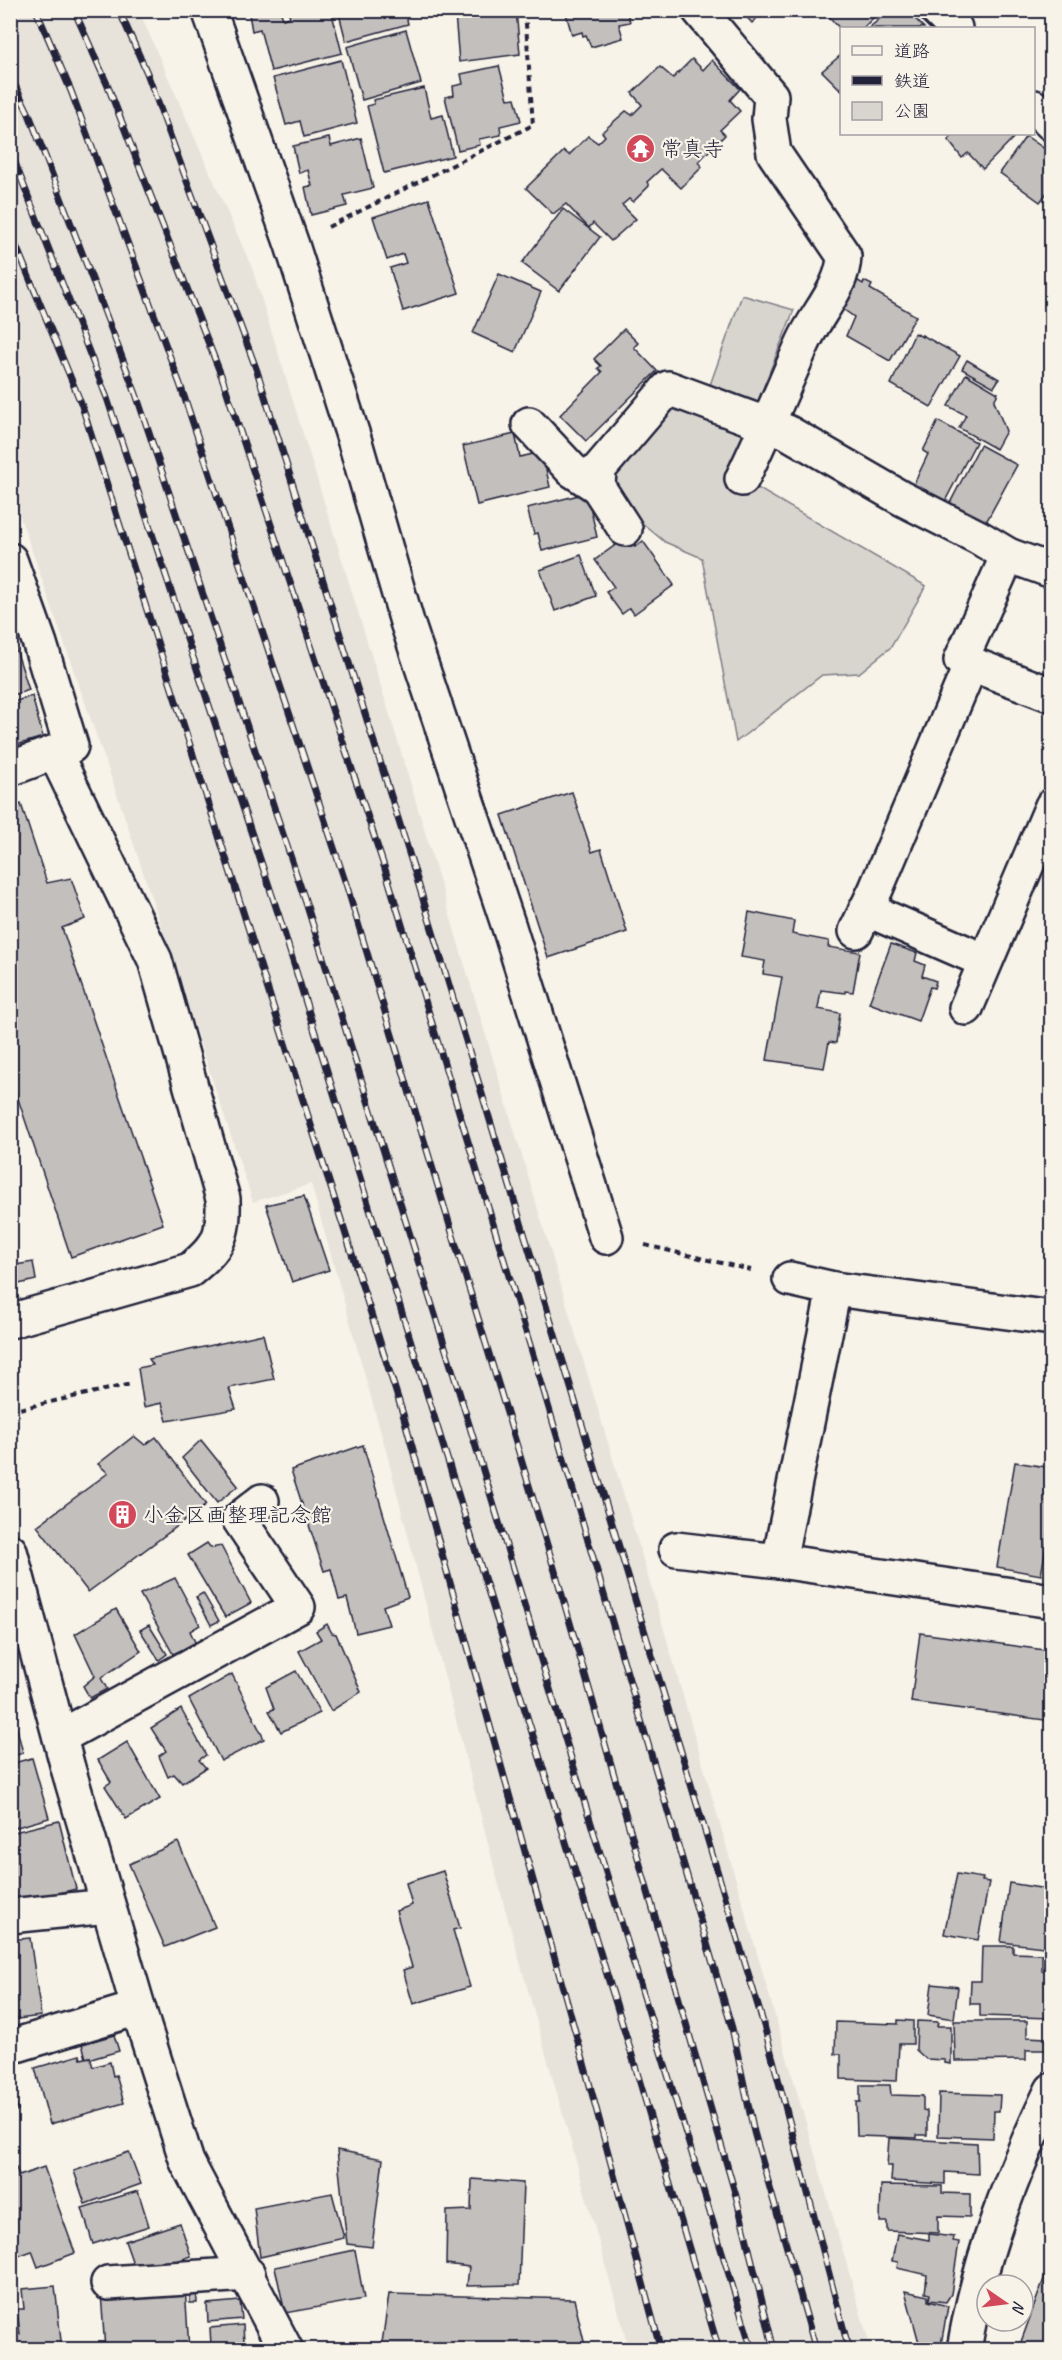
<svg xmlns="http://www.w3.org/2000/svg" width="1062" height="2360" viewBox="0 0 1062 2360" font-family="Caveat,'Klee One',sans-serif">
  <style>
    .built { fill: #e7e3db }
    .green { fill: #d8d5cf; stroke: #7d7c85; stroke-width: 1.5 }
    .building { fill: #c2bfbd; stroke: #22223b; stroke-width: 1.5 }
    .lines { fill: none; stroke-linecap: round; stroke-linejoin: round }
    .minor-casing { stroke: #22223b; stroke-width: 38 }
    .major-casing { stroke: #22223b; stroke-width: 38 }
    .path { stroke: #22223b; stroke-width: 4; stroke-dasharray: 6 4.5; stroke-linecap: butt }
    .minor { stroke: #f7f3e8; stroke-width: 33 }
    .major { stroke: #f7f3e8; stroke-width: 33 }
    .rail-casing { stroke: #22223b; stroke-width: 7 }
    .rail { stroke: #f7f3e8; stroke-width: 4.5; stroke-dasharray: 14; stroke-linecap: butt }
    .labels { text-anchor: middle; dominant-baseline: central; stroke-width: 4.5; stroke-linejoin: round; paint-order: stroke }
    .poi-label { font-size: 21px; fill: #22223b; stroke: #f7f3e8; text-anchor: start }
  </style>
  <rect width="100%" height="100%" fill="#f7f3e8"/>
  <filter id="ink" filterUnits="userSpaceOnUse"><feTurbulence type="fractalNoise" baseFrequency=".0167" numOctaves="2"/><feDisplacementMap in="SourceGraphic" scale="12" xChannelSelector="R" yChannelSelector="G"/><feConvolveMatrix kernelMatrix="1 2 1 2 8 2 1 2 1" color-interpolation-filters="sRGB"/></filter>
  <g filter="url(#ink)">
    <path class="built" d="M10 11H139L252 268 392 722 665 1633 871 2349H629L505 1909 385 1447 311 1184 253 1202 120 803 11 491Z"/>
    <path class="green" d="M742 295 794 310 730 472 926 586 891 647 859 673 822 675 736 742 702 558 665 542 636 518 611 479 670 408 710 385Z"/>
    <g class="building">
      <path d="M256 10H280L283 19 290 17 288 10H331L342 53 271 71 260 29 252 31 249 14Z"/>
      <path d="M338 10H405L408 24 346 41Z"/>
      <path d="M449 10H516L520 54 459 62 455 14 449 13Z"/>
      <path d="M565 10H633L627 12 630 22 619 24 623 38 591 47 586 35 583 36 582 32 572 35Z"/>
      <path d="M740 10H765L752 23Z"/>
      <path d="M881 10 863 28H842V31L824 11Z"/>
      <path d="M890 10H907L924 28H869Z"/>
      <path d="M406 30 421 83 362 100 347 47Z"/>
      <path d="M842 54V91L822 71Z"/>
      <path d="M692 59 703 70 712 60 740 89 730 100 740 111 720 130 725 135 698 162 702 167 681 188 661 169 647 182 649 186 633 202 629 199 622 205 636 219 611 241 593 223 589 228 566 204 553 214 526 188 564 151 569 155 588 136 598 143 605 136 602 132 626 111 632 115 642 105 632 93 660 67 673 78Z"/>
      <path d="M341 60 357 123 304 137 300 121 286 125 273 78Z"/>
      <path d="M499 66 508 99 515 98 521 121 500 126 501 135 479 139 480 145 458 150 445 97 454 95 453 86 463 84 461 74Z"/>
      <path d="M424 88 431 118 443 115 453 156 384 173 367 106 374 104 373 100Z"/>
      <path d="M955 134H1017L983 169 968 153 962 158 948 140Z"/>
      <path d="M1026 136 1052 154V186L1040 202 1000 173Z"/>
      <path d="M329 138 331 146 361 138 373 188 344 195 347 206 311 215 305 187 312 186 308 170 299 173 293 146Z"/>
      <path d="M429 199 459 293 403 311 390 268 406 263 403 254 387 260 373 217Z"/>
      <path d="M563 209 600 237 559 291 522 263Z"/>
      <path d="M499 274 541 292 515 352 473 333Z"/>
      <path d="M853 278 863 284 864 281 872 285 870 289 916 316 890 361 846 336 854 317 836 304Z"/>
      <path d="M624 329 638 343 634 347 657 371 586 441 560 415 602 372 598 368 601 366 594 359Z"/>
      <path d="M915 333 922 337V335L960 356 931 407 891 384Z"/>
      <path d="M967 360 999 379 994 387 962 369Z"/>
      <path d="M966 374 998 393 994 401 1006 431 996 449 959 428 966 415 948 406Z"/>
      <path d="M938 421 976 442 944 503 913 486 928 454 923 451Z"/>
      <path d="M515 434 520 457 542 452 550 487 477 505 463 446Z"/>
      <path d="M980 445 1017 465 985 524 949 505Z"/>
      <path d="M587 493 597 537 542 551 538 533 534 534 527 508Z"/>
      <path d="M1052 530V548L1045 546Z"/>
      <path d="M631 540 635 547 643 541 674 585 634 614 630 608 622 614 606 592 614 587 595 560 621 541Z"/>
      <path d="M581 555 596 596 555 611 540 570Z"/>
      <path d="M10 607 20 637 10 640Z"/>
      <path d="M14 643 29 690 10 696V645Z"/>
      <path d="M32 696 43 737 10 747V703Z"/>
      <path d="M572 792 592 852 601 849 627 932 548 958 502 815Z"/>
      <path d="M21 804 47 883 71 878 85 919 62 928 163 1224 71 1257 10 1075V808Z"/>
      <path d="M749 912 794 921 792 934 829 941 828 947 860 952 853 992 845 991V993L821 990 818 1009 840 1013 836 1043 829 1042 824 1068 767 1060 782 977 763 974 765 961 741 957Z"/>
      <path d="M891 944 917 953 915 961 925 965 922 976 936 981 934 988 930 987 918 1021 869 1003Z"/>
      <path d="M304 1196 329 1270 292 1282 266 1205Z"/>
      <path d="M33 1262 36 1280 10 1286V1266Z"/>
      <path d="M263 1334 274 1379 229 1388 236 1409 167 1421 162 1403 144 1407 138 1368 153 1365 149 1359Z"/>
      <path d="M134 1436 145 1445 156 1437 206 1505 88 1592 37 1526 108 1473 98 1464Z"/>
      <path d="M201 1440 238 1486 217 1503 182 1458Z"/>
      <path d="M363 1445 408 1597 383 1606 389 1625 356 1633 347 1598 339 1600 331 1569 324 1571 291 1470Z"/>
      <path d="M1015 1462 1052 1468V1515L1041 1575 997 1567Z"/>
      <path d="M207 1543 211 1548 221 1546 251 1603 225 1617 188 1555Z"/>
      <path d="M175 1578 200 1625 190 1631 196 1644 173 1654 140 1594Z"/>
      <path d="M203 1593 219 1621 211 1625 196 1597Z"/>
      <path d="M116 1609 141 1651 101 1678 107 1689 90 1698 83 1686 95 1676 75 1634Z"/>
      <path d="M327 1624 332 1633 336 1634 361 1692 331 1711 299 1651 321 1639 316 1631Z"/>
      <path d="M149 1625 167 1654 159 1660 140 1630Z"/>
      <path d="M920 1633 1052 1651V1721L911 1702Z"/>
      <path d="M296 1671 320 1713 281 1732 269 1711 274 1709 266 1687Z"/>
      <path d="M232 1674 264 1739 221 1761 189 1699Z"/>
      <path d="M10 1700 23 1753 10 1757Z"/>
      <path d="M181 1709 206 1755 199 1760 206 1768 182 1783 174 1774 168 1777 159 1756 166 1751 151 1728Z"/>
      <path d="M127 1742 160 1799 126 1819 105 1786 111 1782 98 1760Z"/>
      <path d="M32 1758 49 1818 10 1829V1764Z"/>
      <path d="M59 1821 76 1889 10 1905V1833Z"/>
      <path d="M178 1842 215 1927 165 1947 129 1864Z"/>
      <path d="M443 1871 460 1928 453 1930 470 1987 413 2004 403 1970 412 1967 396 1911 412 1905 406 1883Z"/>
      <path d="M957 1874 983 1878 982 1881 989 1882 978 1940 944 1934Z"/>
      <path d="M1009 1883 1052 1890V1948L1001 1942Z"/>
      <path d="M30 1938 41 2016 10 2020V1940Z"/>
      <path d="M982 1946H1013V1953L1042 1954V1971H1052V2018L980 2016V2004H970L971 1981H981Z"/>
      <path d="M932 1984 958 1987 954 2019 928 2015Z"/>
      <path d="M898 2020 913 2021V2044H899L897 2081 841 2079V2054H835L836 2022 898 2024Z"/>
      <path d="M917 2021 938 2022 937 2026H951V2064L945 2063V2060L926 2059 916 2050Z"/>
      <path d="M954 2021H1027V2037L1046 2038 1047 2050H1026V2060L955 2061Z"/>
      <path d="M114 2035 119 2051 91 2059 90 2057 86 2058 82 2044Z"/>
      <path d="M80 2055 81 2059 90 2057 93 2067 110 2062 113 2076 116 2075 124 2103 50 2124 35 2068Z"/>
      <path d="M860 2085H890L891 2095 923 2096V2110L927 2111V2135H917V2138L857 2136 856 2102H860Z"/>
      <path d="M939 2093 1000 2095 999 2111H994L993 2138 938 2136Z"/>
      <path d="M13 2094 18 2110 10 2113V2095Z"/>
      <path d="M889 2138 977 2143 978 2174 945 2172V2184L891 2181 892 2166H887Z"/>
      <path d="M337 2150 383 2159 372 2247 347 2244Z"/>
      <path d="M129 2152 141 2184 85 2204 74 2171Z"/>
      <path d="M16 2167 19 2176 44 2167 75 2253 38 2267 32 2251 10 2259V2169Z"/>
      <path d="M472 2179 523 2183 519 2285 467 2286 469 2267 446 2264 447 2211 471 2210Z"/>
      <path d="M881 2185 942 2186V2193L970 2194V2217L938 2216V2233L887 2231V2222H880Z"/>
      <path d="M138 2191 149 2226 93 2244 82 2208Z"/>
      <path d="M332 2193 344 2238 260 2257 254 2208Z"/>
      <path d="M180 2223 191 2256 137 2275 125 2241Z"/>
      <path d="M897 2234 929 2240V2234L954 2237 953 2241 959 2242 951 2294 946 2302 929 2300 930 2294 925 2293 927 2275 897 2268 898 2262 892 2261Z"/>
      <path d="M355 2250 364 2299 285 2313 275 2267Z"/>
      <path d="M1052 2257V2350H1018Z"/>
      <path d="M190 2285H196L197 2303H190Z"/>
      <path d="M55 2286 62 2350H14L12 2335 20 2334 17 2309H24L22 2289Z"/>
      <path d="M185 2287 189 2350H105L101 2293Z"/>
      <path d="M905 2291 928 2296V2301L948 2306 940 2350H921Z"/>
      <path d="M389 2294 574 2299 586 2350H381Z"/>
      <path d="M240 2301 242 2319 208 2322 207 2304Z"/>
      <path d="M243 2325 244 2343 211 2345 210 2328Z"/>
    </g>
    <g class="lines">
      <defs>
        <g id="minor">
          <path d="M209 10 292 245 355 442 407 622 509 927 606 1237"/>
          <path d="M699 10 771 96 769 119 774 153 844 256C843 288 816 314 803 343 783 388 764 434 742 479"/>
          <path d="M937 10 955 28"/>
          <path d="M1034 107 1052 124"/>
          <path d="M529 424 572 470 598 487"/>
          <path d="M625 529 598 487 599 469 668 388 787 432 901 498 978 537 1008 555 1052 571"/>
          <path d="M1008 555 961 660 1052 695"/>
          <path d="M10 560 40 644 71 746 10 769"/>
          <path d="M866 909 985 961"/>
          <path d="M856 931 876 889 971 664"/>
          <path d="M966 1008 1052 806"/>
          <path d="M790 1279 834 1289 1052 1318"/>
          <path d="M10 1321 190 1270C219 1246 224 1237 223 1199L155 960 55 753"/>
          <path d="M676 1549 779 1561 1052 1601"/>
          <path d="M10 1551 68 1768 144 2027 187 2162 286 2350"/>
          <path d="M779 1561 834 1289"/>
          <path d="M60 1737 298 1607 239 1519 262 1501"/>
          <path d="M10 1916 108 1906"/>
          <path d="M10 2047 138 2008"/>
          <path d="M108 2283 248 2274"/>
        </g>
        <path id="major" d="M964 2350C979 2258 1012 2173 1052 2090"/>
      </defs>
      <use href="#minor" class="minor-casing"/>
      <use href="#major" class="major-casing"/>
      <g class="path">
        <path d="M328 227 533 125 525 10"/>
        <path d="M645 1245 751 1270"/>
        <path d="M10 1411 131 1384"/>
      </g>
      <use href="#minor" class="minor"/>
      <use href="#major" class="major"/>
      <defs>
        <g id="rail">
          <path d="M36 10 71 91 180 384 347 887 555 1571 736 2196 774 2350"/>
          <path d="M74 10 107 84 223 380 385 869 537 1368 732 2028 754 2132 816 2350"/>
          <path d="M119 10 147 73 257 371 413 866 765 2029 849 2350"/>
          <path d="M10 75 29 114 136 394 306 903 457 1385 752 2350"/>
          <path d="M10 150 107 398 279 916 631 2052 719 2350"/>
          <path d="M10 231 81 403 403 1414 582 2056 661 2350"/>
        </g>
      </defs>
      <use href="#rail" class="rail-casing"/>
      <use href="#rail" class="rail"/>
    </g>
  </g>
  <defs>
    <symbol id="temple-disc" viewBox="-11 -11 22 22"><circle r="9.5" fill="#d1495b" stroke="#f7f3e8"/><path d="M0-6L5-2H3V0L6.5 2.5H4V6H1.5V3h-3V6H-4V2.5H-6.5L-3 0V-2H-5Z" fill="#fff"/></symbol>
    <symbol id="building-disc" viewBox="-11 -11 22 22"><circle r="9.5" fill="#d1495b" stroke="#f7f3e8"/><path d="M-4-6H4V6H1V3H-1V6H-4ZM-2.5-4.3h1.7v1.8h-1.7ZM.8-4.3h1.7v1.8H.8ZM-2.5-1h1.7V.8h-1.7ZM.8-1h1.7V.8H.8Z" fill="#fff"/></symbol>
  </defs>
  <g fill-rule="evenodd">
    <use href="#temple-disc" x="624" y="132" width="33" height="33"/>
    <use href="#building-disc" x="106" y="1498" width="33" height="33"/>
  </g>
  <g class="labels">
    <g class="poi-label">
      <text x="661" y="149">常真寺</text>
      <text x="143" y="1515">小金区画整理記念館</text>
    </g>
  </g>
  <rect width="1062" height="2360" fill="none" stroke="#f7f3e8" stroke-width="36"/>
  <rect x="18" y="18" width="1026" height="2324" fill="none" stroke="#22223b" stroke-width="2" filter="url(#ink)"/>
  <rect x="840" y="27" width="195" height="108" fill="#f7f3e8" stroke="#a29fa3" stroke-width="1.5"/>
  <rect x="852" y="46" width="30" height="9" fill="#f7f3e8" stroke="#a29fa3" stroke-width="1.5"/>
  <text x="894" y="57" font-size="18" fill="#22223b">道路</text>
  <rect x="852" y="76" width="30" height="9" fill="#22223b" stroke="#a29fa3" stroke-width="1.5"/>
  <text x="894" y="87" font-size="18" fill="#22223b">鉄道</text>
  <rect x="852" y="102" width="30" height="18" fill="#d8d5cf" stroke="#a29fa3" stroke-width="1.5"/>
  <text x="894" y="117" font-size="18" fill="#22223b">公園</text>
  <g transform="translate(1005 2303) rotate(104)"><circle r="28" fill="#f7f3e8" stroke="#a29fa3" stroke-width="1.5"/>
  <path d="M0-4.5L10 22L0 15L-10 22Z" fill="#d1495b"/>
  <text y="-9" font-size="16" font-weight="bold" text-anchor="middle" fill="#22223b">N</text>
  </g>
</svg>
